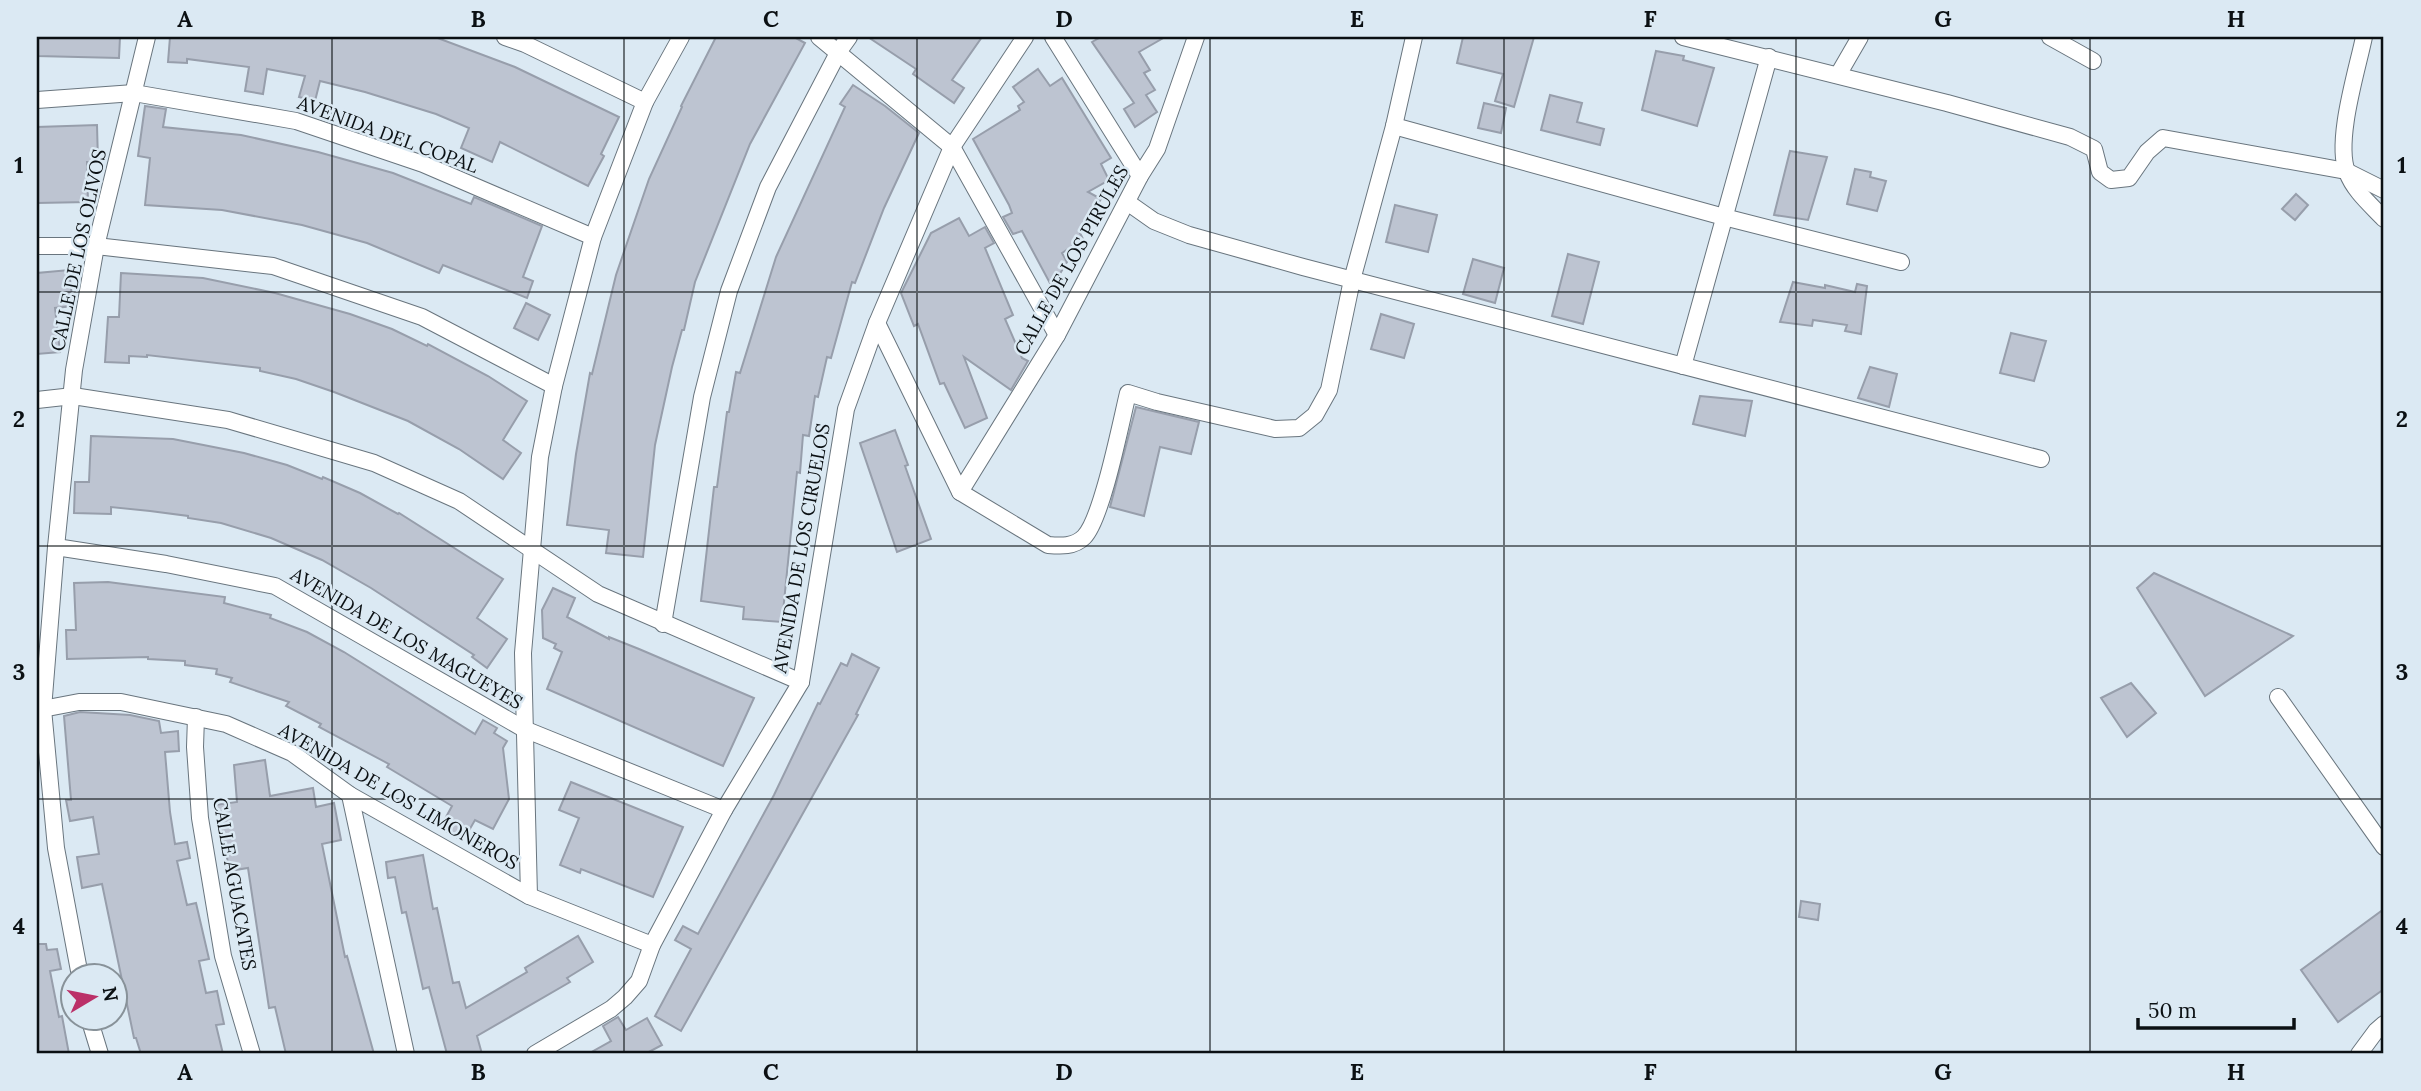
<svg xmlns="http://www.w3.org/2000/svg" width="2421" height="1091" viewBox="0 0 2421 1091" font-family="Lora,serif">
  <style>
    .building { fill: #bdc4d1; stroke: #979eab; stroke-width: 2 }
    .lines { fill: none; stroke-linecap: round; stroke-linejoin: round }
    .minor-casing { stroke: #69757e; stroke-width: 18 }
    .minor { stroke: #fff; stroke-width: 16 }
    .grid { fill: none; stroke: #0b1013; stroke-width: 2; stroke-opacity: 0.55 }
    .labels { text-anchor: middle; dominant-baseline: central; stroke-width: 5; stroke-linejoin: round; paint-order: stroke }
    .street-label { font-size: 19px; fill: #0b1013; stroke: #dbe9f3 }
    .neatline { fill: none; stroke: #0b1013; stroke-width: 2.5 }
    .grid-label { font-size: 23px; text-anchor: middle; font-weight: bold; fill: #0b1013 }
  </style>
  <rect width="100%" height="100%" fill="#dbe9f3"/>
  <g class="building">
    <path d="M37 37H120L119 58 37 56Z"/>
    <path d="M170 37H435L515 67 619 117 601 154 604 156 588 186 500 142 492 162 461 148 469 128 436 114 365 92 320 81 315 101 299 97 305 76 267 69 263 94 245 91 249 67 187 59V63L168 62Z"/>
    <path d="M716 37H794L805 43 750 144 695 282 684 330H682L672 367 655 445 643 557 606 553 609 530 567 525 576 454 590 373 592 374 616 275 649 179 682 107 681 106Z"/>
    <path d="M868 37H982L952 80 964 88 954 103 913 74 916 69Z"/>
    <path d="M1101 37H1165L1139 52 1150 70 1144 73 1155 90 1146 95 1157 112 1135 127 1124 109 1134 103 1092 42Z"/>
    <path d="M1463 37H1534L1514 107 1495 101 1503 74 1457 63Z"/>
    <path d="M1656 51 1684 56 1683 60 1714 68 1697 126 1642 110Z"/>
    <path d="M1038 69 1050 86 1062 78 1111 158 1101 164 1109 180 1088 192 1101 199 1080 233 1083 239 1062 253 1067 262 1052 287 1022 231 1013 234 1003 217 1012 213 1009 205 973 139 1020 110 1018 106 1024 102 1013 87Z"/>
    <path d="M853 85 885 106 919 133 884 208 855 283 852 282 831 358 827 357 818 397 815 396 809 436 803 435 800 473 797 472 782 622 743 619 744 607 701 601 714 487H717L727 412H729L736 372 740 373 776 257 845 107 840 104Z"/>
    <path d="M1550 95 1582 103 1577 122 1604 129 1600 145 1541 130Z"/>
    <path d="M1484 103 1506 108 1501 133 1478 128Z"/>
    <path d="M145 106 166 109 163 127 241 135 318 152 393 173 471 204 474 197 542 226 523 277 533 281 527 298 443 265 439 273 367 243 302 225 222 210 145 205 150 158 138 156Z"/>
    <path d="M97 125 98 162H87L88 202 37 203V127Z"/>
    <path d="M1790 151 1827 157 1808 220 1774 215Z"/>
    <path d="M1855 169 1871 172 1870 177 1886 181 1877 211 1847 204Z"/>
    <path d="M2296 194 2308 205 2295 220 2282 209Z"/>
    <path d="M1395 205 1437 215 1428 252 1386 242Z"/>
    <path d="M959 218 969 236 985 227 994 243 985 248 1013 315 1005 319 1022 358 1028 361 1011 390 964 357 987 418 965 428 944 383 940 384 918 324 914 326 901 293 931 233Z"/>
    <path d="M1568 254 1599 262 1583 324 1552 316Z"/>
    <path d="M1473 259 1504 268 1495 303 1463 294Z"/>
    <path d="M69 270 73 306 55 308 60 352 37 354V273Z"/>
    <path d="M121 273 203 278 275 293 350 314 392 329 427 346 428 344 488 376 527 401 503 440 521 453 503 479 459 449 408 421 334 392 296 379 260 371V368L147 355V357L129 356V363L105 362 108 317H119Z"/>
    <path d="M1793 282 1825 288V285L1855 292 1857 284 1867 286 1861 334 1845 331 1847 325 1813 320 1812 326 1780 322Z"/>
    <path d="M526 303 550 315 538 340 514 328Z"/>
    <path d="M1381 314 1414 324 1404 358 1371 349Z"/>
    <path d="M2011 333 2046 341 2034 381 2000 373Z"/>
    <path d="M1870 367 1897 374 1889 407 1858 398Z"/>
    <path d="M1700 396 1752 401 1745 436 1693 424Z"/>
    <path d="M1136 407 1199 422 1191 454 1160 447 1144 516 1110 507Z"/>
    <path d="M895 430 908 465 905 466 931 539 897 552 860 443Z"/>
    <path d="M91 436 173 439 244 453 287 465 322 479 323 477 360 493 398 514 399 513 503 579 477 618 507 639 487 668 472 657 474 655 371 588 322 560 271 538 221 523 188 518V516L150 511 111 507V514L74 513 75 482H89Z"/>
    <path d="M2154 573 2293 636 2205 696 2137 588Z"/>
    <path d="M108 582 225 597 224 603 271 615 270 618 307 632 344 652 475 734 483 720 497 728 494 733 507 741 503 748 509 799 493 829 475 820 463 841 440 828 452 806 387 767 389 764 319 727 321 724 286 706 289 702 230 682 232 678 216 674 217 669 185 665V661L148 659V657L67 659 66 630H76L74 583Z"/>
    <path d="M553 588 575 598 567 617 609 639V637L639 649 754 698 723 766 547 689 562 652 554 648 556 644 543 638 542 610Z"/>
    <path d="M852 654 879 668 856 714 858 715 681 1031 655 1016 691 949 675 940 683 926 698 934 774 795 818 703 820 704 841 663 847 666Z"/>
    <path d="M2131 683 2156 713 2127 737 2101 698Z"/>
    <path d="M80 712 130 715 159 721 161 733 178 731 179 751 165 752 170 812 175 844 187 842 190 858 177 861 187 905 196 903 209 959 199 961 206 993 217 991 224 1024 216 1025 223 1054H141L136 1038H134L102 884 82 888 77 857 99 854 93 817 70 821 66 800H71L64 716Z"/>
    <path d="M265 760 270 796 313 788 316 807 334 803 341 840 322 844 345 957 347 956 374 1054H286L275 1007 269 1008 248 868 229 871 225 844 221 845 215 805 237 802 234 765Z"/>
    <path d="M571 782 683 827 653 897 581 869 580 873 560 865 579 818 559 810Z"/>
    <path d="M423 855 433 909 437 908 453 983 459 982 466 1008 527 972 525 968 578 936 593 962 567 978 570 982 477 1036 482 1054H447L429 987 423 989 406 912 402 913 395 877 388 878 386 862Z"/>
    <path d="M1801 901 1820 904 1818 920 1799 917Z"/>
    <path d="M2384 909V989L2338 1022 2301 970Z"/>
    <path d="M37 944H46L47 950 57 949 61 969 50 971 59 1017 62 1016 69 1054H37Z"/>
    <path d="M618 1017 626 1030 647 1018 662 1045 645 1054H588L611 1041 603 1026Z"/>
  </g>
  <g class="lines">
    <defs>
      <g id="minor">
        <path d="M505 37 525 44 645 102"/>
        <path d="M819 37 952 147 1057 335"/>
        <path d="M1053 37 1140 176"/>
        <path d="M1683 37 1947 103 2070 137 2094 149 2100 172 2111 180 2129 178 2147 152 2163 138 2346 171 2384 190"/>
        <path d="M2050 37 2093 61"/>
        <path d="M2364 37C2357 71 2335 140 2347 172 2354 191 2371 205 2384 219"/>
        <path d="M1838 75 1860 37"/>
        <path d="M37 100 134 93 296 121 423 164 593 237"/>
        <path d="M1394 126 1724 217 1901 262"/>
        <path d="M1127 202 1154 221 1189 235 1303 267 2041 459"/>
        <path d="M37 246H96L273 266 422 317 554 386"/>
        <path d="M877 323 960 492 1048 545C1061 546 1074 547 1084 537 1102 519 1121 422 1128 393L1157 402 1275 429 1299 428 1315 415 1329 390 1352 280 1394 126 1414 37"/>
        <path d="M1683 366 1769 57"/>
        <path d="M37 400 73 396 228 420 374 463 459 501 598 594 801 682"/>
        <path d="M960 492 1057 335 1140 176 1157 149 1196 37"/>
        <path d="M56 547 166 564 275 586 524 729 724 810"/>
        <path d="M663 624 702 397 729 291 768 187 839 51 849 37"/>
        <path d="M2278 697 2384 847"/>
        <path d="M37 710 79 702H121L226 724 292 753 350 795 529 896 652 945"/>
        <path d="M196 717 195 747 200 818 223 956 252 1054"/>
        <path d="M350 795 406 1054"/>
        <path d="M529 896 523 653 540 457 554 386 593 237 645 102 681 37"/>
        <path d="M80 976 56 848 43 709 56 547 74 370 96 246 147 37"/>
        <path d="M89 1018 100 1054"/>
        <path d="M535 1054 611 1009 625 997 639 981 652 945 724 810 801 682 846 409 877 323 952 147 1025 37"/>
        <path d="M2359 1054 2376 1031 2384 1024"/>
      </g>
    </defs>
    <use href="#minor" class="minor-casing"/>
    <use href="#minor" class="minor"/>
  </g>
  <path class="grid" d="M332 37V1054M624 37V1054M917 37V1054M1210 37V1054M1504 37V1054M1796 37V1054M2090 37V1054M37 292H2384M37 546H2384M37 799H2384"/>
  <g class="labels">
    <g class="street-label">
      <text transform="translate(388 134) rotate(20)">AVENIDA DEL COPAL</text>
      <text transform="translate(78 250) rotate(-78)">CALLE DE LOS OLIVOS</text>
      <text transform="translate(1071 260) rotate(-61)">CALLE DE LOS PIRULES</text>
      <text transform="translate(801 548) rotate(-80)">AVENIDA DE LOS CIRUELOS</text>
      <text transform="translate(407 638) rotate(30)">AVENIDA DE LOS MAGUEYES</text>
      <text transform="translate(399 796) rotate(30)">AVENIDA DE LOS LIMONEROS</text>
      <text transform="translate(235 884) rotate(80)">CALLE AGUACATES</text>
    </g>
  </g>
  <rect width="2421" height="1091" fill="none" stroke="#dbe9f3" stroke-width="77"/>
  <g transform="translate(94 997) rotate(80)"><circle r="33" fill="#dbe9f3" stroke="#889299" stroke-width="2"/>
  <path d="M0-5L12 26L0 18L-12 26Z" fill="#bb3068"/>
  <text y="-10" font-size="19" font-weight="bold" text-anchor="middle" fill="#0b1013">N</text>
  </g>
  <path d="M2138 1018v10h156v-10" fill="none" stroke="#0b1013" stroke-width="3.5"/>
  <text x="2148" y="1018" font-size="21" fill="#0b1013" stroke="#dbe9f3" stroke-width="5" paint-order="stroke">50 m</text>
  <rect x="38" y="38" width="2344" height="1014" class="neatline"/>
  <g class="grid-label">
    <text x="185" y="27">A</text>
    <text x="478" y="27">B</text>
    <text x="771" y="27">C</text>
    <text x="1064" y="27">D</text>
    <text x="1357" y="27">E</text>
    <text x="1650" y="27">F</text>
    <text x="1943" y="27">G</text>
    <text x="2236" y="27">H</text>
    <text x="19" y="173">1</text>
    <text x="2402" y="173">1</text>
    <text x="19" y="427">2</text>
    <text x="2402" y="427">2</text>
    <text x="19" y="680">3</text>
    <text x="2402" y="680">3</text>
    <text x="19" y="934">4</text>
    <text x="2402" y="934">4</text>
    <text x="185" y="1080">A</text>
    <text x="478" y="1080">B</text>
    <text x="771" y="1080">C</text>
    <text x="1064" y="1080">D</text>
    <text x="1357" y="1080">E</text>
    <text x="1650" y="1080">F</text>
    <text x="1943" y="1080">G</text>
    <text x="2236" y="1080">H</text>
  </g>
</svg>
